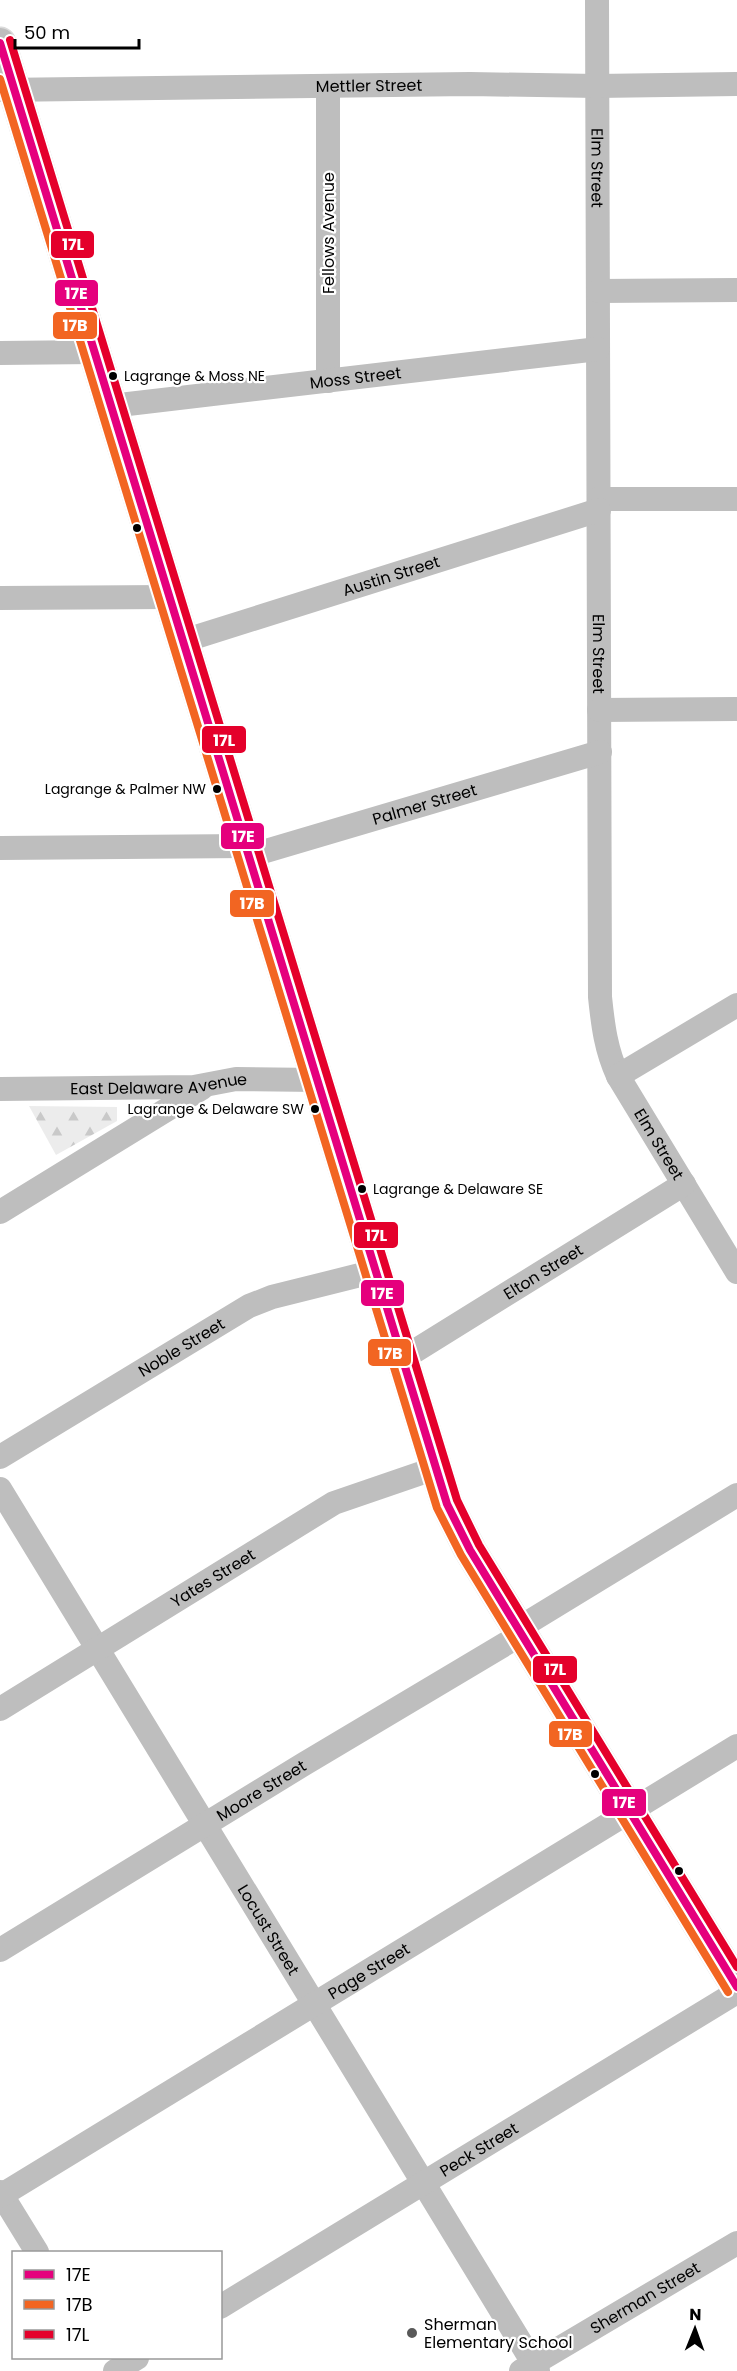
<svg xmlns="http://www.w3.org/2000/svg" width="737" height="2371" viewBox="0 0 737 2371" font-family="Poppins,sans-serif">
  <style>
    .forest { fill: url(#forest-firs) }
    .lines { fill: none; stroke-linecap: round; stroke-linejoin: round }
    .major-casing { stroke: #dbdbdb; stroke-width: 33 }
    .minor { stroke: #bebebe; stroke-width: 24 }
    .major { stroke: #bebebe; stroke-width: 30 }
    .bus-1-casing { stroke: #fff; stroke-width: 12 }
    .bus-2-casing { stroke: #fff; stroke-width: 12 }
    .bus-3-casing { stroke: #fff; stroke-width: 12 }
    .bus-1 { stroke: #e5007d; stroke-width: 8 }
    .bus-2 { stroke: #f26522; stroke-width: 8 }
    .bus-3 { stroke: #e4002b; stroke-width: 8 }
    .bus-dot { fill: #000; stroke: #fff; stroke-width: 2 }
    .poi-dot { fill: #595959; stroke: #fff; stroke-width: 2 }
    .labels { text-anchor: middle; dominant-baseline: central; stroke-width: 4.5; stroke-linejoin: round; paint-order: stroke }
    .bus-label { font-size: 14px; fill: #000; stroke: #fff; text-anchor: start }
    .street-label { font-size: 16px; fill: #000; stroke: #fff }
    .poi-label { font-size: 16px; fill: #000; stroke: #fff; text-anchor: start }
    .line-badge { stroke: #fff; stroke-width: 2 }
    .badge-label { font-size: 16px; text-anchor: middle; font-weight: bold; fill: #fff }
  </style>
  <defs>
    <pattern id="forest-firs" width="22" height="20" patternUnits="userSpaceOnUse" patternTransform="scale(1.5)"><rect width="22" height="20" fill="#ececec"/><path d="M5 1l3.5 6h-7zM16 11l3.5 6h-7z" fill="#c9c9c9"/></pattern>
  </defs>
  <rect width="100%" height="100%" fill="#fff"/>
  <path class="forest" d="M29 1106 117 1107V1121L56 1155Z"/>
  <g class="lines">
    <defs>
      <path id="major" d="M0 43 447 1504 470 1550 737 1987"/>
    </defs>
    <use href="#major" class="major-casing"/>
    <g class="minor">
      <path id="s1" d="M597 0 600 997C603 1026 606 1050 618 1076L737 1272"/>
      <path id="s2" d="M0 90 470 84 597 86 737 84"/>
      <path d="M598 291 737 290"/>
      <path d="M0 353 95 352"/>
      <path d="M328 381V86"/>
      <path id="s3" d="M111 406 598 349"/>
      <path d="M599 499H737"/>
      <path d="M0 598 169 597"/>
      <path id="s4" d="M183 641 599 510"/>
      <path d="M599 710 737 709"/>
      <path d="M0 848 246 846"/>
      <path id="s5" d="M249 856 600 752"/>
      <path d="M618 1076 737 1005"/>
      <path id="s6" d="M0 1089 194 1087 236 1079 318 1080"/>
      <path d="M0 1212 202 1088"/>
      <path id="s7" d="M402 1359 684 1184"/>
      <path id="s8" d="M0 1457 249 1306 272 1297 376 1271"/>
      <path id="s9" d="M0 1489 538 2371"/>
      <path d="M519 1628 737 1495"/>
      <path id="s10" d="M0 1709 334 1503 436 1468"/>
      <path id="s11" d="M0 1950 304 1764 522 1634"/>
      <path d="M0 2192 37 2252"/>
      <path id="s12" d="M0 2196 737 1746"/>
      <path id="s13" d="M220 2307 737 1992"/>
      <path d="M115 2371 137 2358"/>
      <path id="s14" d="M521 2371 737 2243"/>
    </g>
    <use href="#major" class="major"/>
    <defs>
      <path id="bus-1" d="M0 43 447 1504 470 1550 737 1987"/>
      <path id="bus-2" d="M0 79 437 1508 461 1555 728 1992"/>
      <path id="bus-3" d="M10 40 457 1500 479 1545 737 1967"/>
    </defs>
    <use href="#bus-1" class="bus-1-casing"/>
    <use href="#bus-2" class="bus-2-casing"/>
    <use href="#bus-3" class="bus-3-casing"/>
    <use href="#bus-1" class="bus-1"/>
    <use href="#bus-2" class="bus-2"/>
    <use href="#bus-3" class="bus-3"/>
  </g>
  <g class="bus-dot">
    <circle cx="113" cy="376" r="5"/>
    <circle cx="137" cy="528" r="5"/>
    <circle cx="217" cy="789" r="5"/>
    <circle cx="315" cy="1109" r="5"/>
    <circle cx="362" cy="1189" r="5"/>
    <circle cx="595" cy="1774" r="5"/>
    <circle cx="679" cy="1871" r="5"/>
  </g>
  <circle class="poi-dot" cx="412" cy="2333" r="6"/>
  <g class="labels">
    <g class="bus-label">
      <text x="124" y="376">Lagrange &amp; Moss NE</text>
      <text x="206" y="789" text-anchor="end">Lagrange &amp; Palmer NW</text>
      <text x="304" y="1109" text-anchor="end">Lagrange &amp; Delaware SW</text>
      <text x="373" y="1189">Lagrange &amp; Delaware SE</text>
    </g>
    <g class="street-label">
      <text stroke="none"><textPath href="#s2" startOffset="369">Mettler Street</textPath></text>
      <text stroke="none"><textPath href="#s1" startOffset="168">Elm Street</textPath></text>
      <text transform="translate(328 233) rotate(-90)">Fellows Avenue</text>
      <text stroke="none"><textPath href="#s3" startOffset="246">Moss Street</textPath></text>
      <text stroke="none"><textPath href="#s4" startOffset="218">Austin Street</textPath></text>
      <text stroke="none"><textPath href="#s1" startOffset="654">Elm Street</textPath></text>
      <text stroke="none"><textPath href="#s5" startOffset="183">Palmer Street</textPath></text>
      <text stroke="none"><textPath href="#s6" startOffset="159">East Delaware Avenue</textPath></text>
      <text stroke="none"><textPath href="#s1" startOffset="1158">Elm Street</textPath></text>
      <text stroke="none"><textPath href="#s7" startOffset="166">Elton Street</textPath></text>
      <text stroke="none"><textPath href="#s8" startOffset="212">Noble Street</textPath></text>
      <text stroke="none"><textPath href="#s10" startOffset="250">Yates Street</textPath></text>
      <text stroke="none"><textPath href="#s11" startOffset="306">Moore Street</textPath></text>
      <text stroke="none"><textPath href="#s9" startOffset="516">Locust Street</textPath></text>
      <text stroke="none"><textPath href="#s12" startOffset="432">Page Street</textPath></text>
      <text stroke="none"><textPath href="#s13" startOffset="303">Peck Street</textPath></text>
      <text stroke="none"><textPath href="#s14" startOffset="144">Sherman Street</textPath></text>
    </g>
    <g class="poi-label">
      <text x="424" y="2324">Sherman<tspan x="424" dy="18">Elementary School</tspan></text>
    </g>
  </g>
  <g class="line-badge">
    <rect x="50" y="230" width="45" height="29" rx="6" fill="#e4002b"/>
    <rect x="54" y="279" width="45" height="28" rx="6" fill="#e5007d"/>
    <rect x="52" y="311" width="46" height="29" rx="6" fill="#f26522"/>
    <rect x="201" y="725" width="46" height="29" rx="6" fill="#e4002b"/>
    <rect x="220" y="822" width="45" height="28" rx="6" fill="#e5007d"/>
    <rect x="229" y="889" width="46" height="29" rx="6" fill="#f26522"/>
    <rect x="353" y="1221" width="46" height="28" rx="6" fill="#e4002b"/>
    <rect x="360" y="1279" width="45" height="28" rx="6" fill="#e5007d"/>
    <rect x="367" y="1338" width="45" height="29" rx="6" fill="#f26522"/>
    <rect x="532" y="1655" width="46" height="29" rx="6" fill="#e4002b"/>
    <rect x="548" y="1720" width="45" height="28" rx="6" fill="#f26522"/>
    <rect x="601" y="1788" width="46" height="29" rx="6" fill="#e5007d"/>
  </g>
  <g class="badge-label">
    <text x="73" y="250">17L</text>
    <text x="76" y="299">17E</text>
    <text x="75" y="331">17B</text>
    <text x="224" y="746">17L</text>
    <text x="243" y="842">17E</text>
    <text x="252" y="909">17B</text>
    <text x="376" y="1241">17L</text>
    <text x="382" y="1299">17E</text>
    <text x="390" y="1359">17B</text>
    <text x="555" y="1675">17L</text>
    <text x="570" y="1740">17B</text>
    <text x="624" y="1808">17E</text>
  </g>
  <rect x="12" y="2251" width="210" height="108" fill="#ffffff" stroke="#999999" stroke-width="1.5"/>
  <rect x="24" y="2270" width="30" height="9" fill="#e5007d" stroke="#999999" stroke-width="1.5"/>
  <text x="66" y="2281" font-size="18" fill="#000000">17E</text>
  <rect x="24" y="2300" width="30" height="9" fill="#f26522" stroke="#999999" stroke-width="1.5"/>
  <text x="66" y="2311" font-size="18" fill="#000000">17B</text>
  <rect x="24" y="2330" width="30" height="9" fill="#e4002b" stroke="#999999" stroke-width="1.5"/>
  <text x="66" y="2341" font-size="18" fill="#000000">17L</text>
  <g transform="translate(695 2329) rotate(1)" stroke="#ffffff" stroke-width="4.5" paint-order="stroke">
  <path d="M0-4.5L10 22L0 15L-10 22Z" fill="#000000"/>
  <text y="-9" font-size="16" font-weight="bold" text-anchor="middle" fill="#000000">N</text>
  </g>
  <path d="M15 39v9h124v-9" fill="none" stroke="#000000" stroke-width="3"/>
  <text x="24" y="39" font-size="18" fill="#000000" stroke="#ffffff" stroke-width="4.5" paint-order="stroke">50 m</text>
</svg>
